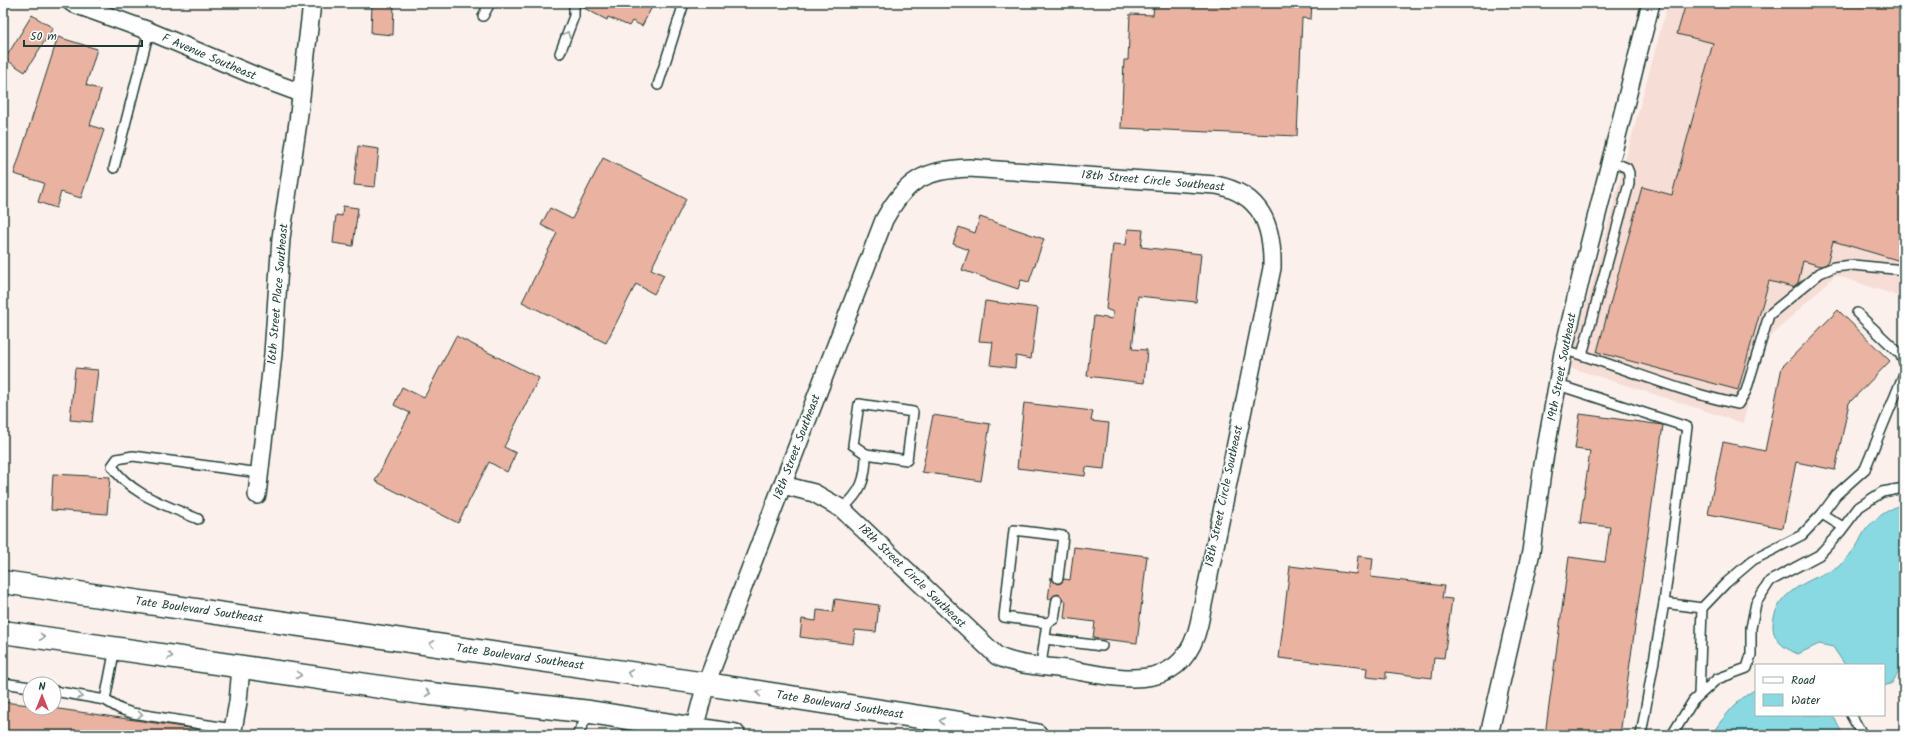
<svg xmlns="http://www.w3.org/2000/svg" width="1907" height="738" viewBox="0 0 1907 738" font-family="Kalam,sans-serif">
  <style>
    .built { fill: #f6ddd6 }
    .water { fill: #88d9e2; stroke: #5e9b9c }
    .building { fill: #eab2a1; stroke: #1f3d34 }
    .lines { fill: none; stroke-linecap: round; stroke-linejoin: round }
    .service-casing { stroke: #1f3d34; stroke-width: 12 }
    .minor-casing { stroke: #1f3d34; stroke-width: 20 }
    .primary-casing { stroke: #1f3d34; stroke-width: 25 }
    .service { stroke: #fff; stroke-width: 9 }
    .minor { stroke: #fff; stroke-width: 17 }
    .primary { stroke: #fff; stroke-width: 22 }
    .oneway { stroke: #8f9e9a }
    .labels { text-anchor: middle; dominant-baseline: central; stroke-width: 3; stroke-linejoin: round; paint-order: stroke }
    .street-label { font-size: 12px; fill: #1f3d34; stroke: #fff }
  </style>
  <rect width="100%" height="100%" fill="#fbf0ec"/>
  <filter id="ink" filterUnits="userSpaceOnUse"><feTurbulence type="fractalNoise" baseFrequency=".025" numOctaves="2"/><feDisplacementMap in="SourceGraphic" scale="8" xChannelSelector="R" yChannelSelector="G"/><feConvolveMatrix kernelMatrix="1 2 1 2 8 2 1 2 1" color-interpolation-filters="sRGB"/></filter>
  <g filter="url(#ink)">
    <path class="built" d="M1668 3H1904V298L1835 275 1762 345 1743 423 1569 367Z"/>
    <g class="water">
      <path d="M1904 503V624L1901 668 1892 683 1884 686V665H1845L1833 647 1819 644 1798 654C1784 648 1772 640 1773 624 1775 597 1799 585 1821 575 1827 572 1836 570 1840 565 1846 560 1851 553 1856 547 1860 541 1862 534 1867 528 1877 516 1890 509 1904 503Z"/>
      <path d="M1756 689V715H1830L1835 719 1843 735H1711C1723 718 1737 699 1756 689Z"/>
    </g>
    <g class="building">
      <path d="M372 3H394L393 35 371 33Z"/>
      <path d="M580 3H654L642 26 632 21 629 26 608 17 607 20 580 6Z"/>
      <path d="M1154 3 1267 5V3H1312L1311 19 1302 18 1297 136 1121 128 1124 60H1128L1130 14 1153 15Z"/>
      <path d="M1686 3H1904V262L1833 241 1827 264 1821 266 1803 261 1798 283 1793 287 1769 281 1738 390 1597 352 1642 187 1672 195 1713 43 1677 34Z"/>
      <path d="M32 15 53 28 25 72 5 59Z"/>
      <path d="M58 37 97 49 86 85 101 90 90 125 104 130 81 198 61 192 56 208 38 202 44 183 14 174Z"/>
      <path d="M358 146 379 149 375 187 354 185Z"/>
      <path d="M603 158 686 199 651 269 664 275 654 294 636 284 606 343 522 302 557 233 541 225 550 208 572 219Z"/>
      <path d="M343 206 358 208 353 246 333 243 336 215 342 216Z"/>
      <path d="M980 217 1044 239 1029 282 1021 280 1018 289 962 270 969 250 953 244 959 227 975 233Z"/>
      <path d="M1128 229 1143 230 1141 247 1201 254 1196 302 1138 296 1132 349 1147 350 1144 383 1087 376 1094 316 1112 319 1113 312 1106 309 1113 244 1126 245Z"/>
      <path d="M985 301 1038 308 1031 359 1016 356 1015 368 990 365 993 342 979 341Z"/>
      <path d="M1838 310 1890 361 1849 403 1835 470 1796 462 1783 528 1708 514 1723 442 1765 451 1782 367Z"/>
      <path d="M456 336 539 378 504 447 516 453 507 472 489 462 458 523 375 481 410 413 394 405 402 387 424 398Z"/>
      <path d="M75 368 98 370 92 422 70 420Z"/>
      <path d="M1024 403 1093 411 1091 421 1109 423 1104 469 1086 467 1085 476 1017 468Z"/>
      <path d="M1580 414 1663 425 1620 735H1545L1569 557 1605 562 1610 527 1580 523 1590 451 1575 449Z"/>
      <path d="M933 415 990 424 981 481 922 472Z"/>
      <path d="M53 474 110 477 107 514 51 510Z"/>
      <path d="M1074 547 1147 556 1137 643 1093 638 1095 622 1064 618 1066 601 1063 600 1061 596 1058 594 1053 596 1051 599H1048L1051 577 1057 584 1061 583 1064 579 1070 580Z"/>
      <path d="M1358 556 1373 558 1371 577 1444 586 1442 598 1452 599 1444 658 1434 657 1432 678 1386 672V679L1366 677 1367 668 1279 658 1290 566 1356 574Z"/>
      <path d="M835 599 879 605 876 632 855 630 853 644 800 637 802 619 816 621 817 610 833 612Z"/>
      <path d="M3 702 30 705V708H52L197 729 196 735H3Z"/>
    </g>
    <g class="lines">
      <defs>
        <g id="service">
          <path d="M483 16 490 3"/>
          <path d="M560 53 574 16V3"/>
          <path d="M658 85 684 3"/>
          <path d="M114 168 149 31"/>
          <path d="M1857 313 1900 354 1904 362"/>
          <path d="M1565 350C1623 367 1679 392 1738 404L1746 391 1769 315 1820 273 1834 267 1853 265 1904 270"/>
          <path d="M1582 355 1629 184V173L1627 168 1611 161"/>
          <path d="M1558 385 1687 427 1664 603 1702 608 1699 695"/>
          <path d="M859 404 913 412 907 460 866 454 853 445Z"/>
          <path d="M842 509C861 492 866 480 866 454"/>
          <path d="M1822 514 1836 495 1865 469 1904 374V369"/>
          <path d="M198 519C169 506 130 495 112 466L117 459 133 456 260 473"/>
          <path d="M1702 608 1726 583 1753 560 1802 535 1822 514 1843 527"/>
          <path d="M1047 623 1054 619 1057 600"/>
          <path d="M1045 639 1102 646"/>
          <path d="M1041 665 1047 623 1004 617 1014 530 1063 536 1058 578"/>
          <path d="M3 683 30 687"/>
          <path d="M54 691 105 700 120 709 132 713 233 729"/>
          <path d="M105 700 115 648"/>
          <path d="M1851 715 1862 734"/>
          <path d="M577 735 590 712"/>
          <path d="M1641 735 1664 603"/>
          <path d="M1672 735 1693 701 1717 679 1747 668 1751 655V628L1756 603 1770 581 1819 555 1840 532 1859 507 1882 492 1904 488"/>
        </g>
        <g id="minor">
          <path d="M72 3 149 31 263 79 301 93"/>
          <path d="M257 495 273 354 281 238 298 122 312 3"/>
          <path d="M694 729 706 684 884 220C906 180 924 170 969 168L1216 185C1262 194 1273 226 1272 268L1199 624C1182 697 1120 678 1066 669 1043 666 1018 666 997 656L842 509 814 493 783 485"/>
          <path d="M232 735 238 702 241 667"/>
          <path d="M1489 735 1531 552 1543 465 1563 353 1581 277 1651 3"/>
        </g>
        <g id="primary">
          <path d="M3 582 706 684 1036 735"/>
          <path d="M3 632 422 693 590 712 734 735"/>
        </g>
      </defs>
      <use href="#service" class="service-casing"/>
      <use href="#minor" class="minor-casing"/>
      <use href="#primary" class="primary-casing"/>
      <use href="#service" class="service"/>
      <use href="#minor" class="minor"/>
      <use href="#primary" class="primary"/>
    </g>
    <defs><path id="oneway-chevron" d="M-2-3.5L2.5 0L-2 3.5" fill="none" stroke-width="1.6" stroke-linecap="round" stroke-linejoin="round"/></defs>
    <g class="oneway">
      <use href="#oneway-chevron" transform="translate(567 34) rotate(-68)"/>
      <use href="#oneway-chevron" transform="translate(42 637) rotate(8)"/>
      <use href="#oneway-chevron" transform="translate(432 644) rotate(-172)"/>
      <use href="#oneway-chevron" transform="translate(170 656) rotate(8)"/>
      <use href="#oneway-chevron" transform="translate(630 673) rotate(-172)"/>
      <use href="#oneway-chevron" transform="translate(299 675) rotate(8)"/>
      <use href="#oneway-chevron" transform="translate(428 693) rotate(7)"/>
      <use href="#oneway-chevron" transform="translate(759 693) rotate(-171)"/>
      <use href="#oneway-chevron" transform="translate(80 696) rotate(10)"/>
      <use href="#oneway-chevron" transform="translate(140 715) rotate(8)"/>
      <use href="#oneway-chevron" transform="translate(942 721) rotate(-172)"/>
    </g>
  </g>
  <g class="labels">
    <g class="street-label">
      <text transform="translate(209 57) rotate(23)">F Avenue Southeast</text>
      <text transform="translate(1153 181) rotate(5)">18th Street Circle Southeast</text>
      <text transform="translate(278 294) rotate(-85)">16th Street Place Southeast</text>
      <text transform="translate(1562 367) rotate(-79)">19th Street Southeast</text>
      <text transform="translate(797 447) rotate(-69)">18th Street Southeast</text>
      <text transform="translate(1224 496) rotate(-78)">18th Street Circle Southeast</text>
      <text transform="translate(912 576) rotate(44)">18th Street Circle Southeast</text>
      <text transform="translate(199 610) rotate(8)">Tate Boulevard Southeast</text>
      <text transform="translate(520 657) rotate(8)">Tate Boulevard Southeast</text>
      <text transform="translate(840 705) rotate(9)">Tate Boulevard Southeast</text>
    </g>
  </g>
  <rect width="1907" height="738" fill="none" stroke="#fff" stroke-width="16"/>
  <rect x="8" y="8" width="1891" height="722" fill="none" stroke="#1f3d34" stroke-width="1.5" filter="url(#ink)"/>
  <rect x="1755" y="664" width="130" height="52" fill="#ffffff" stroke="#a5b1ae"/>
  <rect x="1763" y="677" width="20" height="6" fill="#ffffff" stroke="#a5b1ae"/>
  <text x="1791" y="684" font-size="12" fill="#1f3d34">Road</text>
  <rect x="1763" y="694" width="20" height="12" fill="#88d9e2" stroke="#a5b1ae"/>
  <text x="1791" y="704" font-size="12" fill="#1f3d34">Water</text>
  <g transform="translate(42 696)"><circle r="19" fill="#ffffff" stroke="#a5b1ae"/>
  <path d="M0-3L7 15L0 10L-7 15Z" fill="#d1495b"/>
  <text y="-6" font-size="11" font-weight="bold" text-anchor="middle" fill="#1f3d34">N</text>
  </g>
  <path d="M24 40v6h118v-6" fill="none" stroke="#1f3d34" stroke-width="2"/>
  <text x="30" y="40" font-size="12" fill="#1f3d34" stroke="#ffffff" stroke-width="3" paint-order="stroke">50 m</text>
</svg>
